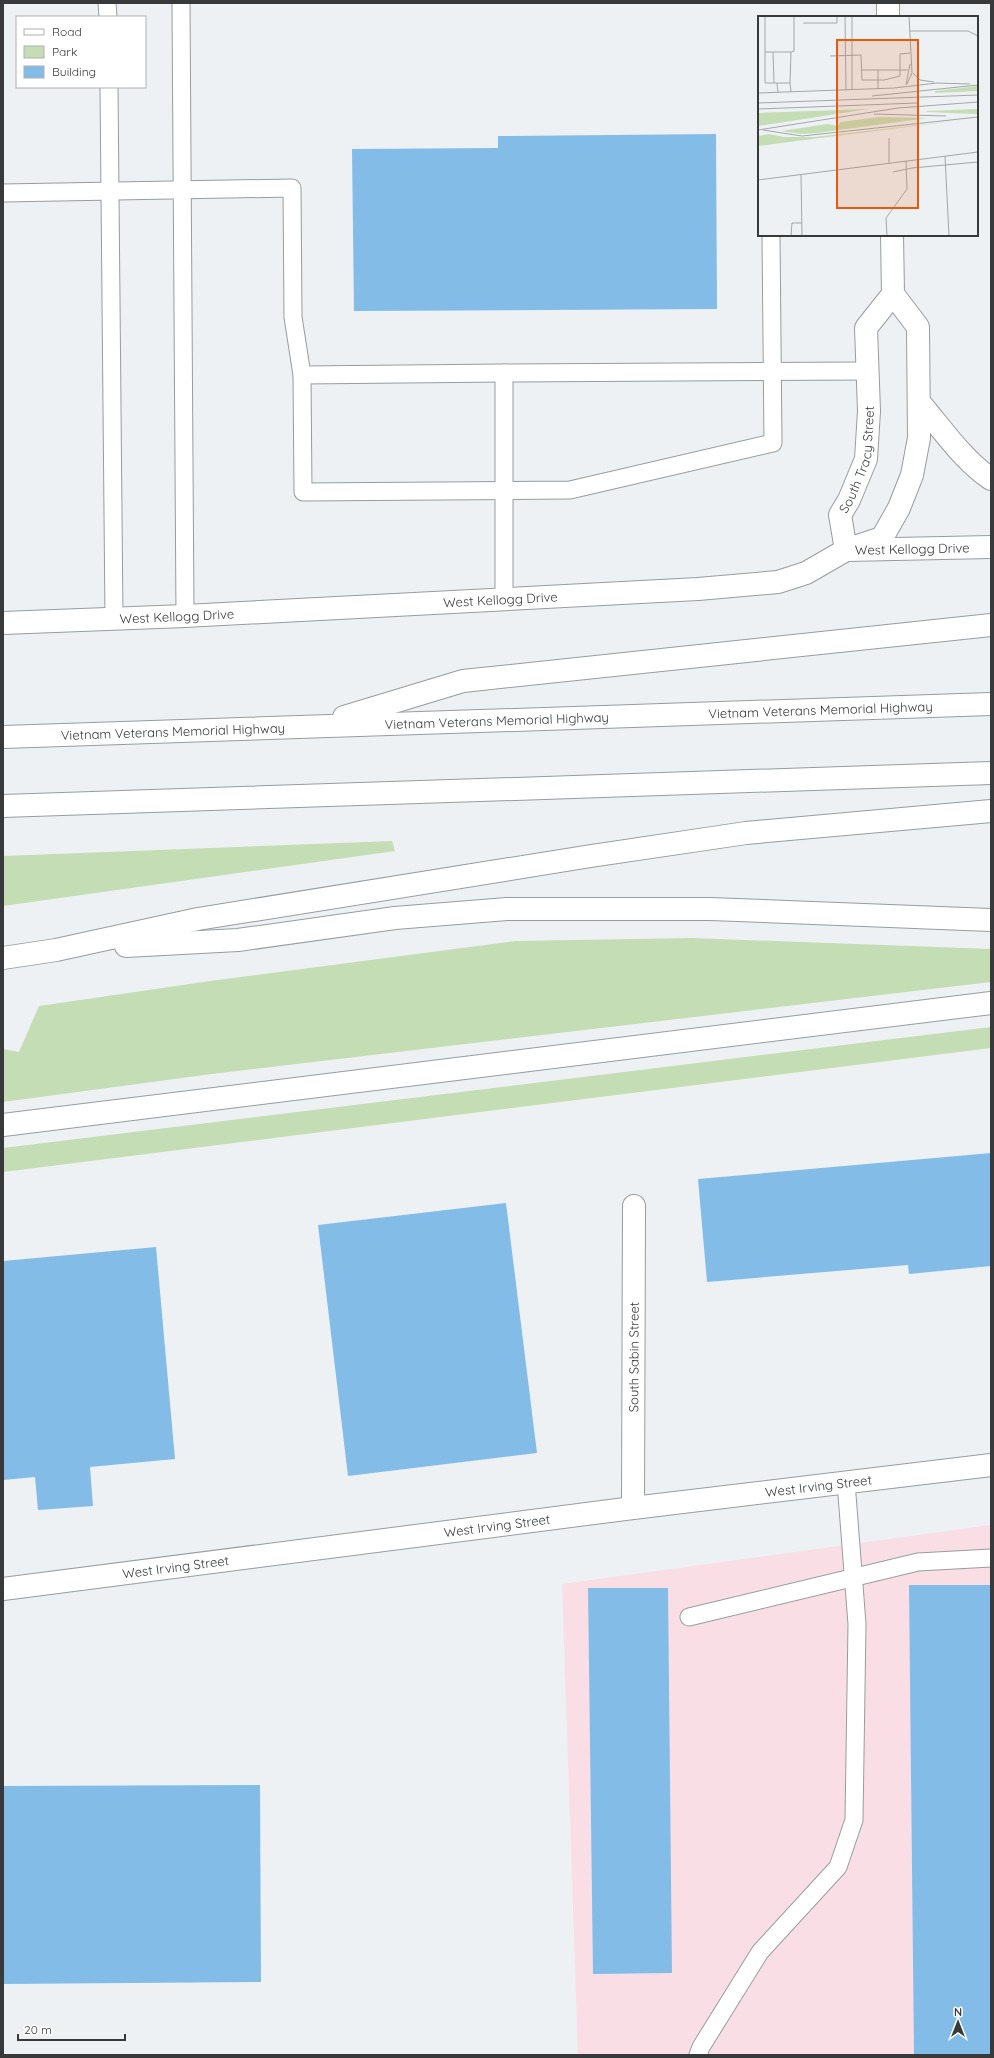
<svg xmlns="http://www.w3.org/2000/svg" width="994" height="2058" viewBox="0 0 994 2058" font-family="Quicksand,sans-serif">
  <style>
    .industrial { fill: #f9dfe5 }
    .green { fill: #c5ddb5 }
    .building { fill: #83bde7 }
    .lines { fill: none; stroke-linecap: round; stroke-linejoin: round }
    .service-casing { stroke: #989c9f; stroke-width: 19 }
    .minor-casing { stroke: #989c9f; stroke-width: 24 }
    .tertiary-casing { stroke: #989c9f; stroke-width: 24 }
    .motorway-casing { stroke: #989c9f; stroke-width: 24 }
    .service { stroke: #fff; stroke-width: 17 }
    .minor { stroke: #fff; stroke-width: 22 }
    .tertiary { stroke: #fff; stroke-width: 22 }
    .motorway { stroke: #fff; stroke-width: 22 }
    .labels { text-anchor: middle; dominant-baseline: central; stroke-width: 3; stroke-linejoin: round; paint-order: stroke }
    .street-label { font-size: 13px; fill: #37393a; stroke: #fff }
    .inset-road { fill: none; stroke: #a4a7aa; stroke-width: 1 }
    .view { fill: #e8590c; fill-opacity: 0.15; stroke: #e8590c; stroke-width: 2 }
    .inset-edge { fill: none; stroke: #37393a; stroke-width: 2 }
  </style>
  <rect width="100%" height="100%" fill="#edf1f4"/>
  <path class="industrial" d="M991 1525V2055H578L562 1584Z"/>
  <g class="green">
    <path d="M392 841 395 851 3 906V856Z"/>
    <path d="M692 938 991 949V982L212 1074 3 1102V1049L19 1052 39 1006 210 981 515 941Z"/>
    <path d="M991 1027V1048L3 1172V1148Z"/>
  </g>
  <g class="building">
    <path d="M716 134 717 309 354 311 352 149 498 148V136Z"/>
    <path d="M991 1153V1266L909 1274 908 1265 707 1282 698 1179Z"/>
    <path d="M506 1203 537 1453 348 1476 318 1225Z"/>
    <path d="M156 1247 175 1459 90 1467 93 1506 38 1510 35 1477 3 1480V1261Z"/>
    <path d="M909 1585H991V2055H914Z"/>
    <path d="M588 1588H668L672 1973 593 1974Z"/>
    <path d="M260 1785 261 1982 3 1984V1786Z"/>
  </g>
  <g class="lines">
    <defs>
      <g id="service">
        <path d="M107 3 108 17"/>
        <path d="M181 3 185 616"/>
        <path d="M109 87 114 619"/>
        <path d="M3 193 292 188 293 317 302 375 303 492 570 490 773 443 771 235"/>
        <path d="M302 375 504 373"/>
        <path d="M504 599V373L867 371"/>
        <path d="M689 1617 918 1562 991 1558"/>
        <path d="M698 2055 701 2047 760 1952 838 1867 854 1820 857 1624 846 1482"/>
      </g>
      <g id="minor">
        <path d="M920 403C942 429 963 460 991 479"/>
        <path id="s1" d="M3 623 185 616 698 589 778 582 806 573 846 550 991 547"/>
        <path id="s2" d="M633 1508 634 1206"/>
        <path id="s3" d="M3 1589 633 1508 991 1465"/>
      </g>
      <g id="tertiary">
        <path d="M888 3V17"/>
        <path id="s4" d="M892 235 893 294 918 327 919 438 912 475 899 508 882 538 846 550 840 515 849 500 866 459 869 411 866 328 893 294"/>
      </g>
      <g id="motorway">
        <path d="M344 717 463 681 991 625"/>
        <path id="s5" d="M3 737 991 704"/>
        <path d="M3 806 991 773"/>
        <path d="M126 946 238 940 395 918 507 909H710L991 920"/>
        <path d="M3 958 56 950 198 919 591 856 746 833 991 811"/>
        <path d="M3 1125 991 1003"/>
      </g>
    </defs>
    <use href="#service" class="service-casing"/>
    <use href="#minor" class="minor-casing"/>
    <use href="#tertiary" class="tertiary-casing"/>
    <use href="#motorway" class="motorway-casing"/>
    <use href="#service" class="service"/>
    <use href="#minor" class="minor"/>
    <use href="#tertiary" class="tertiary"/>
    <use href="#motorway" class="motorway"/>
  </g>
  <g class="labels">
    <g class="street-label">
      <text stroke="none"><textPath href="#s4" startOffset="452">South Tracy Street</textPath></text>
      <text stroke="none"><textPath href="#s1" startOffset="918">West Kellogg Drive</textPath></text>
      <text stroke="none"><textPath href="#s1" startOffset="498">West Kellogg Drive</textPath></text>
      <text stroke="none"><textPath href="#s1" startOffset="174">West Kellogg Drive</textPath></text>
      <text stroke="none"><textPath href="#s5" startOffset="818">Vietnam Veterans Memorial Highway</textPath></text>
      <text stroke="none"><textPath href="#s5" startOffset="494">Vietnam Veterans Memorial Highway</textPath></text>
      <text stroke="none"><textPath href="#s5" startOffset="170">Vietnam Veterans Memorial Highway</textPath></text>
      <text stroke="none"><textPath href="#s2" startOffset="151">South Sabin Street</textPath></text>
      <text stroke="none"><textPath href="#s3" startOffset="822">West Irving Street</textPath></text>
      <text stroke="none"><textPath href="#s3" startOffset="498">West Irving Street</textPath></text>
      <text stroke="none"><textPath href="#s3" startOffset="174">West Irving Street</textPath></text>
    </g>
  </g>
  <g transform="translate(758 16)">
    <rect width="220" height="220" fill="#edf1f4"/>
    <path d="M220 70V75L177 77V75ZM111 93 0 110V97ZM220 93V98L168 96 169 95ZM121 101 170 102 59 117 43 118 23 115 70 108 80 110 82 106ZM212 103 86 119 0 130V120L11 118 26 121H56Z" fill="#c5ddb5"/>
    <path class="inset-road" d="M7 0V67H19M87 0 88 74M94 0V74M45 7H79V0M151 15H210L220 20M7 36H33M15 36 16 67M72 40 103 39 104 64H126L142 60V38L152 37M104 54H120M155 57 162 64 176 66M32 67 33 36 36 35V0M149 68 154 57 151 0M148 69 152 48M120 73V54H150M0 77 136 72 179 67 212 68M20 77 19 67H32L33 76M114 80 220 69M0 87 220 79M0 93 159 87M116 98 188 100M0 114 140 92 220 86M5 114 44 120 220 101M187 140 191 220M131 147V122M135 156 154 152 220 146M43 158 44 220M0 164 220 136M33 220 34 207H44M129 220 128 202 149 173 148 145"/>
    <path class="view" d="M79 24H160V192H79Z"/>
    <rect width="220" height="220" class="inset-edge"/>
  </g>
  <rect width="994" height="2058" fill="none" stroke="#37393a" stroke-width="8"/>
  <rect x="16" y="16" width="130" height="72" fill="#ffffff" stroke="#afb0b0"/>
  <rect x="24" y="29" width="20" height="6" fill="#ffffff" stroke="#afb0b0"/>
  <text x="52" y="36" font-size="12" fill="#37393a">Road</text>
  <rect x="24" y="46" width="20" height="12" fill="#c5ddb5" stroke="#afb0b0"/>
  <text x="52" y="56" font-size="12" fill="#37393a">Park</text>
  <rect x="24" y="66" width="20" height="12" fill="#83bde7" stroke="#afb0b0"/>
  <text x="52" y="76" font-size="12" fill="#37393a">Building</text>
  <g transform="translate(958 2022)" stroke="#ffffff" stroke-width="3" paint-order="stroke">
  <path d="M0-3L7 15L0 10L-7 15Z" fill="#37393a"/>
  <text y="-6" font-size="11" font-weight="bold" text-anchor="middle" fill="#37393a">N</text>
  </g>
  <path d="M18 2034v6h107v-6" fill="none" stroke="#37393a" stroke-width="2"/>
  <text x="24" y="2034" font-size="12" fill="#37393a" stroke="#ffffff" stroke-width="3" paint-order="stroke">20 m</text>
</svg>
